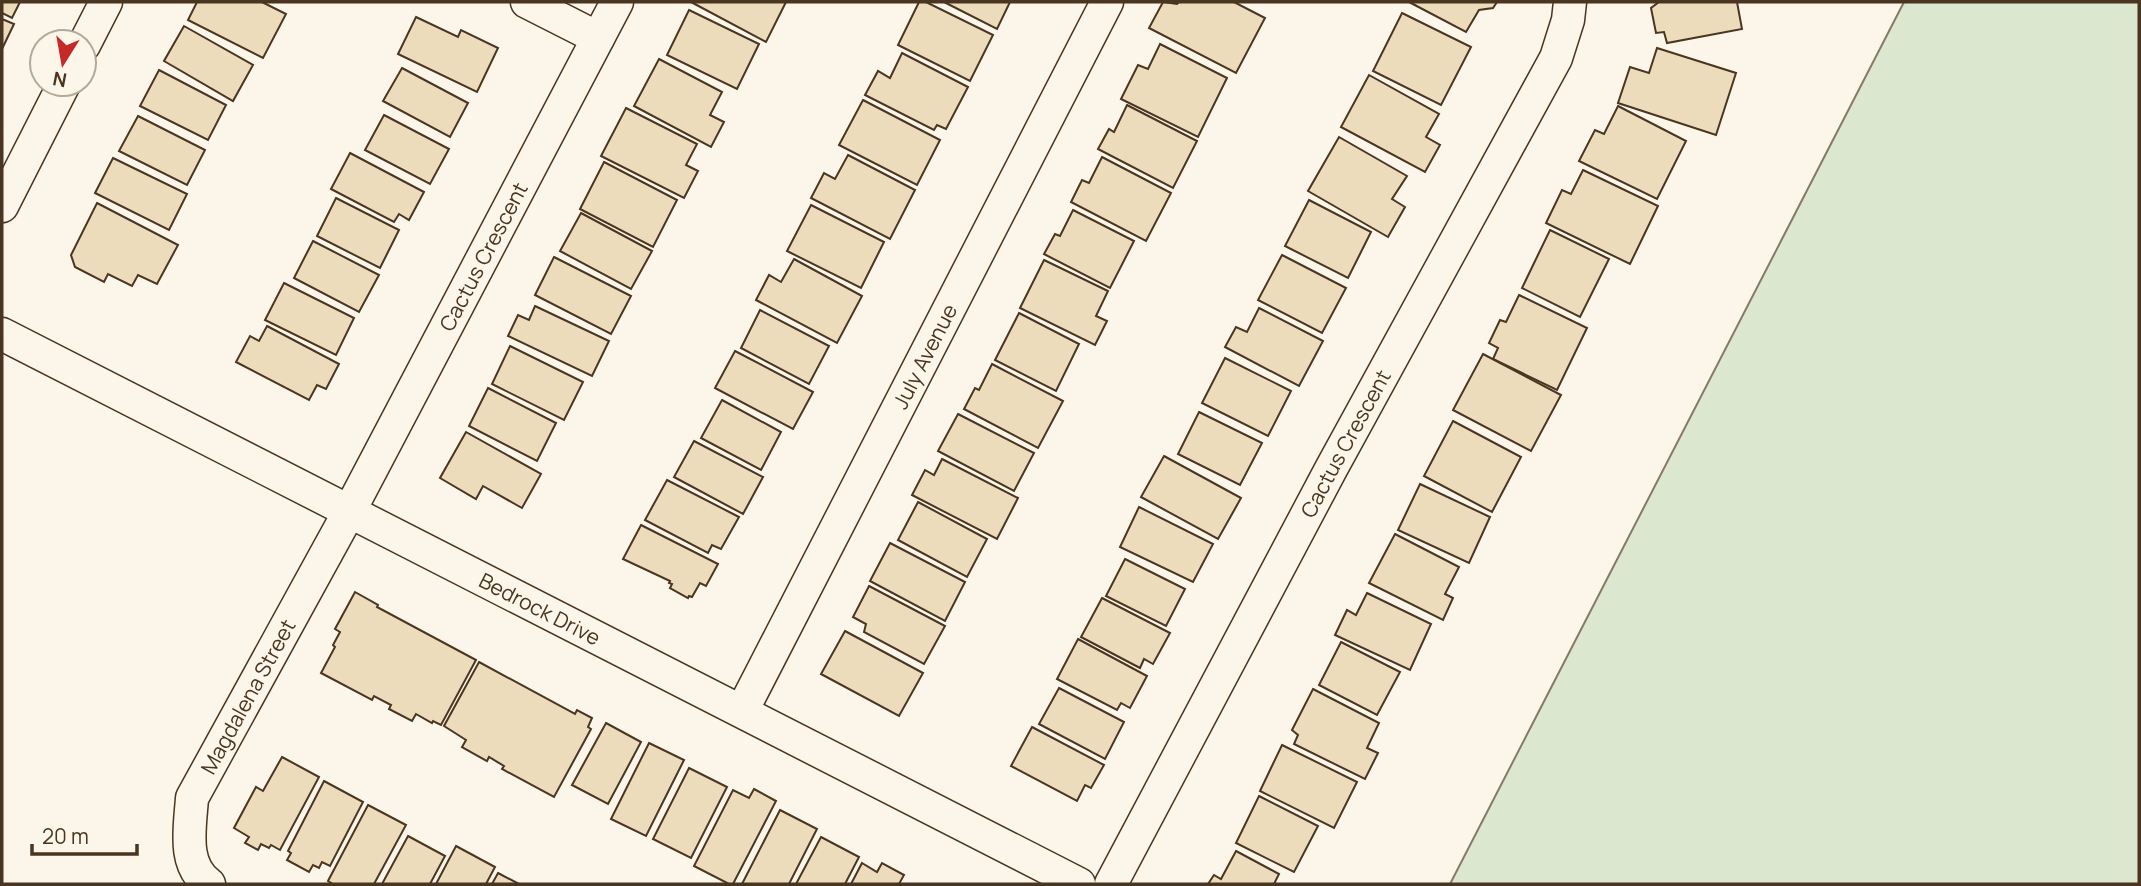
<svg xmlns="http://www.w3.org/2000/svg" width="2141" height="886" viewBox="0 0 2141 886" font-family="Manrope,sans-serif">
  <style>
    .green { fill: #dce7d0; stroke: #887966; stroke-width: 2 }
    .building { fill: #ecdcbc; stroke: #4a3520; stroke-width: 2 }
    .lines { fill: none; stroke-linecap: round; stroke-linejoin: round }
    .street-casing { stroke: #4a3520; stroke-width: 35 }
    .street { stroke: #fbf6e9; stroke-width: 32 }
    .labels { text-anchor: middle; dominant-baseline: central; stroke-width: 5; stroke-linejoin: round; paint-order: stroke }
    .street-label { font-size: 21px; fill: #4a3520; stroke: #fbf6e9 }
  </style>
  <rect width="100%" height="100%" fill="#fbf6e9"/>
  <path class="green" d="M1904 2H2139V884H1450Z"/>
  <g class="building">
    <path d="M2 2H20L12 18 2 13Z"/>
    <path d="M197 2H262L286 14 263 58 188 20Z"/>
    <path d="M691 2H786L766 42Z"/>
    <path d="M919 2H926L993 35 970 81 898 45Z"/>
    <path d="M944 2H1010L997 29Z"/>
    <path d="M1163 2 1177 4 1179 2H1234L1265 18 1236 73 1149 28Z"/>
    <path d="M1409 2H1497L1493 8 1479 10 1466 32Z"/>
    <path d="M1659 2H1737L1742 29 1667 43 1664 32 1656 33 1651 8Z"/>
    <path d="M689 10 759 44 737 89 667 55Z"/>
    <path d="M1402 13 1471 47 1441 105 1373 71Z"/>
    <path d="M416 17 458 37 461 30 498 48 477 92 398 54Z"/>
    <path d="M2 19 14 24 2 49Z"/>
    <path d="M184 26 253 65 233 101 164 61Z"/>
    <path d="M1160 44 1227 78 1198 137 1121 99 1138 65 1148 69Z"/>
    <path d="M1657 48 1736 73 1716 135 1618 103 1630 67 1649 73Z"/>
    <path d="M902 53 968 87 946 129 937 125 934 130 865 95 878 71 890 78Z"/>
    <path d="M659 59 722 92 710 115 724 122 711 147 634 106Z"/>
    <path d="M402 68 468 103 450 137 383 101Z"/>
    <path d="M159 70 226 105 208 140 140 106Z"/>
    <path d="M1369 75 1439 114 1426 137 1440 145 1425 172 1341 127Z"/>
    <path d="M863 100 940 140 917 185 839 145Z"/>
    <path d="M1127 105 1197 141 1173 188 1098 149 1109 129 1114 132Z"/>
    <path d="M1618 106 1686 141 1657 199 1579 161 1595 130 1604 134Z"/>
    <path d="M626 108 697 144 686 165 698 171 684 198 601 156Z"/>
    <path d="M384 115 449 149 430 184 365 150Z"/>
    <path d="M138 116 205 150 187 185 119 151Z"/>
    <path d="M1339 137 1407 176 1392 199 1405 207 1388 237 1308 191Z"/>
    <path d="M350 153 424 192 409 220 399 214 394 222 331 189Z"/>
    <path d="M848 155 915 190 890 239 811 198 824 173 835 179Z"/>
    <path d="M1102 157 1171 193 1146 241 1071 202 1082 180 1089 183Z"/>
    <path d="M113 158 187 194 169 230 95 193Z"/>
    <path d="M604 162 677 200 653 247 580 209Z"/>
    <path d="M1583 170 1658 206 1630 264 1546 223 1562 190 1571 194Z"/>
    <path d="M336 198 399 230 380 268 317 236Z"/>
    <path d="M1309 200 1371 232 1348 278 1285 246Z"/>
    <path d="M97 203 178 245 157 284 138 275 132 286 108 274 104 282 75 267 71 255Z"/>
    <path d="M811 205 884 242 861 288 787 251Z"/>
    <path d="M1073 210 1134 241 1110 288 1044 254 1055 234 1060 236Z"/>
    <path d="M581 213 652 251 631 289 560 251Z"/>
    <path d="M1550 230 1609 259 1580 317 1522 288Z"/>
    <path d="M313 241 379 275 359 312 294 278Z"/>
    <path d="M1282 255 1346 288 1322 333 1258 300Z"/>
    <path d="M554 257 631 296 611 334 535 295Z"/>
    <path d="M794 259 862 296 837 343 756 300 769 275 781 282Z"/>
    <path d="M1044 260 1108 291 1096 316 1107 321 1095 345 1020 308Z"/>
    <path d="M284 283 354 318 336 355 265 320Z"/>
    <path d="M1519 295 1587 328 1557 390 1493 359 1498 348 1489 343 1500 320 1506 322Z"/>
    <path d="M535 306 609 341 592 376 508 336 518 315 529 320Z"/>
    <path d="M1259 308 1323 341 1299 386 1225 347 1236 327 1247 332Z"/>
    <path d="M760 310 829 346 809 384 741 348Z"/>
    <path d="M1019 313 1079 344 1056 391 995 360Z"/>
    <path d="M267 326 339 364 326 389 317 385 309 400 236 362 250 336 259 341Z"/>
    <path d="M510 346 583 382 564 420 492 384Z"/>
    <path d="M735 351 813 392 793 429 715 388Z"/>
    <path d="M1483 354 1561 395 1531 451 1453 410Z"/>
    <path d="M1225 358 1291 391 1268 436 1202 403Z"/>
    <path d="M992 364 1063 401 1038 448 964 409 975 388 979 390Z"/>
    <path d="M488 388 556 423 537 461 469 426Z"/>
    <path d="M722 400 781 432 761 470 701 438Z"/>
    <path d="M1199 412 1262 443 1240 485 1178 454Z"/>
    <path d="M958 414 1034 453 1014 491 938 451Z"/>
    <path d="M1453 421 1521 457 1492 512 1424 476Z"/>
    <path d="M466 432 541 474 522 508 483 486 476 499 440 478Z"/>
    <path d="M694 441 763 477 743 514 674 477Z"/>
    <path d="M1164 456 1241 498 1218 539 1141 497Z"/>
    <path d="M942 459 1018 498 997 539 912 495 925 470 934 475Z"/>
    <path d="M667 480 739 517 721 549 712 545 708 553 645 520Z"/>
    <path d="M1420 484 1490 517 1469 563 1398 530Z"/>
    <path d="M918 502 987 539 967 577 898 540Z"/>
    <path d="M1139 507 1213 544 1193 582 1120 547Z"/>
    <path d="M641 525 718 564 706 586 700 583 692 597 689 596 688 598 670 588 672 584 669 583 670 581 623 559Z"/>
    <path d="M1395 534 1459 567 1445 594 1453 598 1443 620 1369 583Z"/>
    <path d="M890 543 965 582 945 621 870 581Z"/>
    <path d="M1125 559 1185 589 1166 626 1106 596Z"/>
    <path d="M869 586 945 626 924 664 864 632 866 624 853 617Z"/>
    <path d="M355 592 378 605 377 607 476 660 441 725 433 721 432 723 416 714 412 721 389 709 391 705 374 696 372 700 321 673 335 647 333 645 340 632 335 629Z"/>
    <path d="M1367 593 1431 624 1410 670 1335 635 1347 610 1356 615Z"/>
    <path d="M1102 598 1170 633 1153 664 1144 659 1140 668 1081 637Z"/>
    <path d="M845 631 923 673 899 716 821 674Z"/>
    <path d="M1078 639 1147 676 1130 708 1121 703 1117 710 1057 679Z"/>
    <path d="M1341 642 1400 672 1377 715 1319 685Z"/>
    <path d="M479 662 575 714 577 710 592 718 588 727 591 729 554 797 502 769 504 766 489 757 487 761 462 747 466 740 444 726Z"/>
    <path d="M1059 688 1124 722 1105 759 1039 724Z"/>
    <path d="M1313 689 1379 723 1367 748 1378 753 1365 779 1294 744 1298 735 1292 730Z"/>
    <path d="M606 723 641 742 608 804 572 785Z"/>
    <path d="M1032 727 1104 765 1091 788 1085 785 1077 801 1011 766Z"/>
    <path d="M649 743 684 760 646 836 611 819Z"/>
    <path d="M1282 745 1357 782 1334 828 1260 791Z"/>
    <path d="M282 757 319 777 280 850 271 845 269 848 261 844 258 850 245 843 249 837 234 828 256 787 263 791Z"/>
    <path d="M689 768 727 787 691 858 653 839Z"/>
    <path d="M324 781 363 802 330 866 322 862 319 868 313 865 309 872 287 860 291 853 288 851Z"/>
    <path d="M754 789 776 801 733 884H729L694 866 733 790 749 798Z"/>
    <path d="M1259 796 1318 826 1294 872 1236 843Z"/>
    <path d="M368 805 406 825 374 884H333L328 881Z"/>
    <path d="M780 810 817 829 789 884H742Z"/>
    <path d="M408 836 445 856 430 884H382Z"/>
    <path d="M821 837 859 857 845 884H796Z"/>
    <path d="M456 846 495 867 486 884H436Z"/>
    <path d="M1236 851 1279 874 1274 884H1208L1214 875 1221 879Z"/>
    <path d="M862 863 877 872 882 863 904 875 899 884H851Z"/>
    <path d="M498 873 519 884H492Z"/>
  </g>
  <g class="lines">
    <defs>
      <g id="street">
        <path d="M527 2 598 38"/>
        <path d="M84 45 106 2"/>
        <path d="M2 206 64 84"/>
        <path id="s1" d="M2 334 1079 884"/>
        <path id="s2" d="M742 711 1107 2"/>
        <path id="s3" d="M209 884C182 865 190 828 192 798L349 512 617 2"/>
        <path id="s4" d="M1111 884 1331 469 1556 58 1568 20 1570 2"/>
      </g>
    </defs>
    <use href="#street" class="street-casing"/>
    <use href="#street" class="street"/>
  </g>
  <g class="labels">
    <g class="street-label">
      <text stroke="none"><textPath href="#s3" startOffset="707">Cactus Crescent</textPath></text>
      <text stroke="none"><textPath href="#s2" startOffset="399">July Avenue</textPath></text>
      <text stroke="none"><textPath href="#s4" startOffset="499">Cactus Crescent</textPath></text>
      <text stroke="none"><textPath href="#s1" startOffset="604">Bedrock Drive</textPath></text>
      <text stroke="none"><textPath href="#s3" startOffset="208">Magdalena Street</textPath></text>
    </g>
  </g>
  <rect width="2141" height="886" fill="none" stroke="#4a3520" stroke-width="7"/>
  <g transform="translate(63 63) rotate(191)"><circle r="33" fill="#fbf6e9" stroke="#b4a999" stroke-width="2"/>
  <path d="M0-5L12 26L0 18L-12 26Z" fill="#c62828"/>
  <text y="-10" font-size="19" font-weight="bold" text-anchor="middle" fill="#4a3520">N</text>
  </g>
  <path d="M32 844v10h105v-10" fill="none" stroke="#4a3520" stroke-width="3.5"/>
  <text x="42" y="844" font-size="21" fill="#4a3520" stroke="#fbf6e9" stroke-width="5" paint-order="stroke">20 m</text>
</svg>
